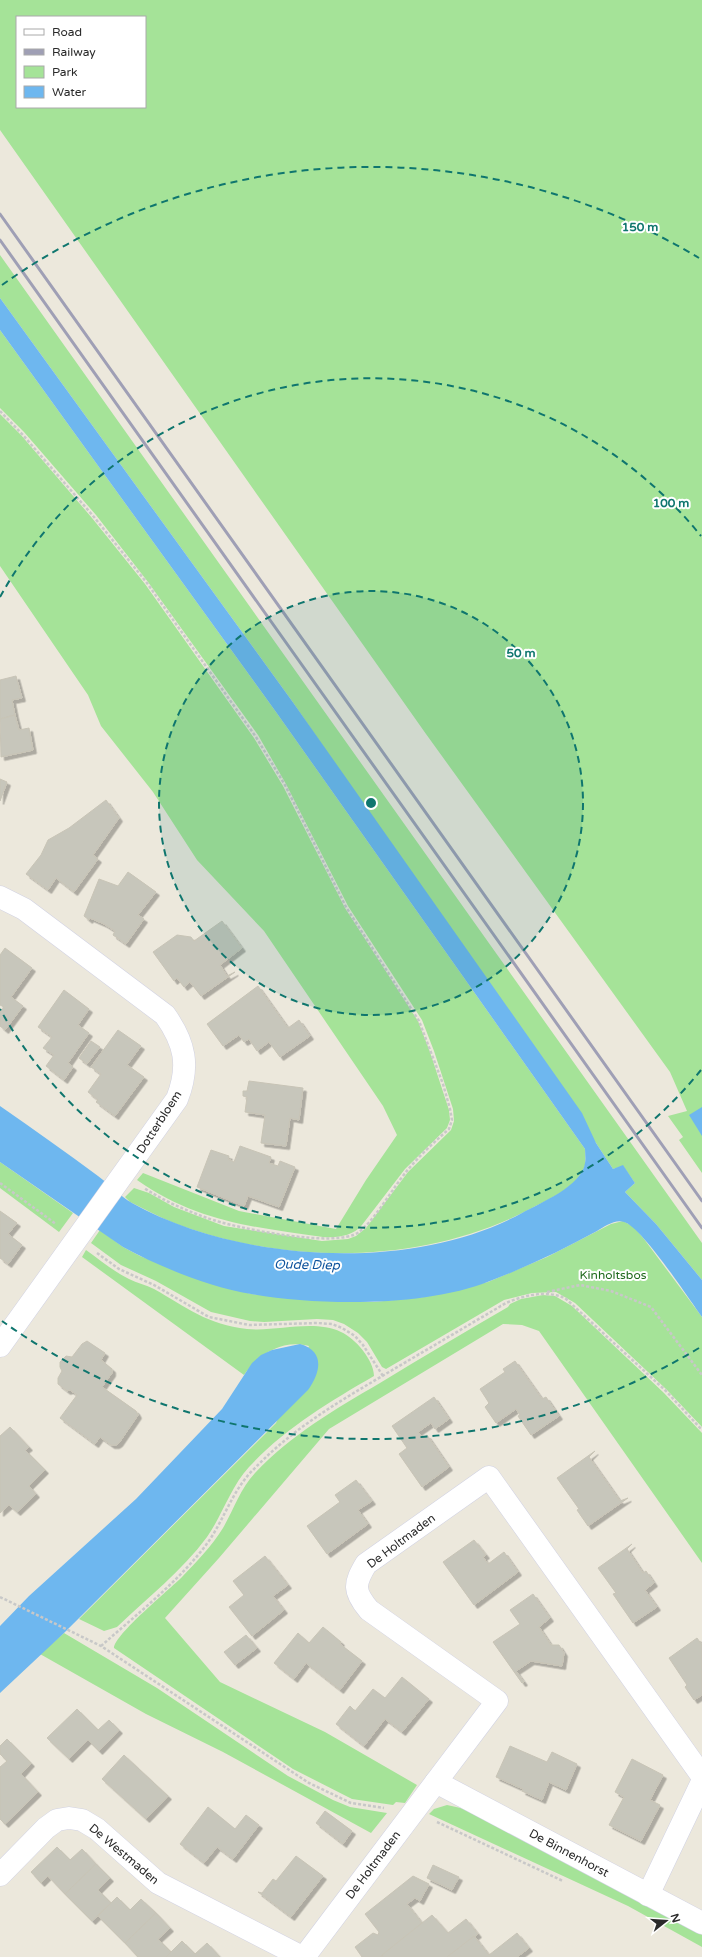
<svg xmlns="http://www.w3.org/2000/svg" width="702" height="1957" viewBox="0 0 702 1957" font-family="'Varela Round',sans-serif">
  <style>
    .green { fill: #a5e398; fill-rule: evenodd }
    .water { fill: #6eb7ef }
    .building { fill: #c7c6bb; stroke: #c8c4b6; filter: url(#shadow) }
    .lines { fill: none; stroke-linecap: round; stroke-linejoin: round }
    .minor-casing { stroke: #d1d2e3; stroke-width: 23 }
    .path { stroke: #c8c8c8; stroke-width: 2.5; stroke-dasharray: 3 2; stroke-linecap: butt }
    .minor { stroke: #fff; stroke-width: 22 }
    .rail { stroke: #9f9fb5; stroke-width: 3 }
    .ring { fill: none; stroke: #0f766e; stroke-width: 2; stroke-dasharray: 7 5 }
    .labels { text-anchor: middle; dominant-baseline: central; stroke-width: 4; stroke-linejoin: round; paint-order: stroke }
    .street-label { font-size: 12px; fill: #2a2a2a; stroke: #fff }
    .park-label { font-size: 12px; fill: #1d681a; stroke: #fff }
    .water-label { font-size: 13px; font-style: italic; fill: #0d529c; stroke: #fff }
    .centre { fill: #0f766e; stroke: #fff; stroke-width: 2 }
    .ring-label { font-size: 12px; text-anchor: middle; font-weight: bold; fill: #0f766e; stroke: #fff; stroke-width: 4; stroke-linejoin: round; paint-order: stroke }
  </style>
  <defs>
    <filter id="shadow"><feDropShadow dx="3.5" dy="3.5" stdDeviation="0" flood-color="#0004"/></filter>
  </defs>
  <rect width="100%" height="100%" fill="#ece8dc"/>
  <g class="green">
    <path d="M0 0H702V1173L679 1140 683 1137 668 1116 687 1111 670 1072 426 734 0 130ZM17 17H145V107H17Z"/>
    <path d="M0 255 702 1243V1280L656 1224 625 1192 635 1183 623 1166 613 1169 596 1143 292 701 0 298Z"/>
    <path d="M0 330 276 712 585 1149C585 1154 586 1160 585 1165 578 1187 551 1198 532 1208 426 1265 286 1266 174 1223 159 1217 145 1209 130 1202L125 1197 134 1188 149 1193 174 1207 224 1226 322 1241 348 1239 356 1236 366 1228 408 1172 451 1130 454 1121 453 1109 434 1051 422 1020 348 906 286 784 258 735 148 582 96 515 24 432 0 408Z"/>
    <path d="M0 414 21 435 92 518 145 584 254 738 283 786 345 908 418 1021 430 1052 449 1110 450 1120 447 1128 405 1169 362 1225C353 1236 337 1238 323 1237 253 1227 197 1222 137 1180L143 1173 239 1211 336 1229 366 1180 397 1135 383 1106 264 931 197 860 153 792 101 726 88 695 0 566Z"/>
    <path d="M0 1162 73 1213 59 1232 0 1188Z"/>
    <path d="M623 1221 634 1227 644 1239 702 1317V1427L667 1390 575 1303 556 1292 532 1293 504 1300 386 1369 382 1367 367 1342 358 1333 344 1324 333 1320 317 1319 264 1322 250 1321 211 1312 156 1281 121 1265 91 1243 100 1230 123 1247 140 1256 183 1273 251 1294 311 1300 374 1302 424 1297 488 1282 547 1257 611 1224Z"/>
    <path d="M86 1250C100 1260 113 1271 129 1279 137 1283 146 1285 154 1289 186 1307 208 1325 247 1329 277 1332 313 1319 341 1332 355 1338 374 1360 374 1376 329 1402 284 1429 249 1467 230 1488 223 1514 207 1537 182 1571 147 1598 117 1627L104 1631 79 1619 276 1423 309 1346C283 1339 258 1354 244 1375L82 1257Z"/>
    <path d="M543 1295 555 1296 572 1306 664 1393 702 1433V1563L539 1331 522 1325 503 1324 329 1429 219 1558 165 1618 220 1682 325 1732 417 1785 405 1803 396 1802 393 1805 352 1799 293 1769 114 1648C114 1635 170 1589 182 1577 197 1561 212 1546 223 1528 234 1509 240 1489 255 1473 291 1435 335 1409 380 1383 422 1357 465 1332 508 1307L510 1304 521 1299Z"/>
    <path d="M64 1633 157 1688 288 1776 333 1800 350 1807 387 1813 371 1833 223 1752 146 1714 40 1654Z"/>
    <path d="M447 1805 465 1809 702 1935V1947L628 1906 429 1814 434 1809Z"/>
  </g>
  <g class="water">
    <path d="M0 298 292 701 582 1113 596 1143 613 1169 623 1165 635 1183 625 1192 656 1224 702 1280V1317C689 1299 641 1226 624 1222 615 1219 604 1227 597 1231 562 1250 527 1267 490 1281 426 1307 319 1306 251 1294 209 1287 160 1267 123 1247L0 1162V1106C33 1129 66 1152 98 1176 109 1184 120 1196 132 1203 240 1263 412 1273 522 1213 540 1203 582 1186 585 1163 586 1159 585 1154 585 1149L276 712 0 330Z"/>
    <path d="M702 1107V1136L689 1115Z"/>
    <path d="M300 1344C326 1351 320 1374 308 1390L64 1633 0 1693V1626L29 1596 136 1499 222 1409 252 1363 261 1355 272 1350Z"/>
  </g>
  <g class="building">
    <path d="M16 676 22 698 12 700 15 715 0 719V680Z"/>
    <path d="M15 715 19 730 29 728 33 750 1 757 0 719Z"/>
    <path d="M0 779 7 782 0 801Z"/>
    <path d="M106 800 119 818 93 855 98 859 74 892 56 878 48 890 26 874 41 855 48 840 69 828Z"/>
    <path d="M128 872 156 892 138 915 144 919 126 944 113 935 115 931 104 924 90 918 89 920 84 916 99 879 118 886Z"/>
    <path d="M222 921 242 948 220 965 227 976 235 972 201 996 190 982 184 987 177 978 174 981 153 952 177 935 191 937 194 941Z"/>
    <path d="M5 948 32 968 11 997 23 1006 5 1030 0 1026V1012L4 1007 0 1005V955Z"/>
    <path d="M258 986 288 1028 299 1020 310 1036 280 1057 269 1042 257 1051 249 1039 244 1042 239 1035 223 1046 207 1024Z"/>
    <path d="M64 990 89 1009 78 1025 89 1033 68 1063 73 1067 64 1080 46 1066 54 1055 43 1048 52 1037 38 1027Z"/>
    <path d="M118 1030 141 1046 127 1065 144 1077 115 1116 96 1102 98 1100 88 1092 101 1074 91 1067Z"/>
    <path d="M91 1041 100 1047 87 1064 79 1058Z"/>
    <path d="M249 1081 303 1088 299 1120 290 1118 286 1146 261 1143 265 1115 245 1112 247 1097 243 1096V1091H247Z"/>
    <path d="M240 1146 271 1157 269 1163 278 1166 280 1161 295 1167 279 1207 248 1196 244 1206 197 1187 211 1150 229 1156 228 1159 234 1162Z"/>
    <path d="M0 1211 17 1223 8 1234 22 1245 8 1264 0 1258Z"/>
    <path d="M87 1341 105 1353 101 1360 112 1369V1373L102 1387 136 1411 138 1415 119 1443 116 1445H111L100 1437 95 1444 60 1418 77 1395 70 1390 67 1391 58 1384V1378L62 1371 60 1367V1362L66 1356 72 1357 82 1344Z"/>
    <path d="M515 1361 542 1399 546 1397 559 1416 531 1435 518 1416 520 1415 516 1409 496 1423 485 1407 489 1403 480 1389 505 1372 503 1369Z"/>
    <path d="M434 1397 449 1419 435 1429 431 1423 418 1432 423 1438 427 1435 449 1467 422 1487 399 1454 407 1448 392 1426Z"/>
    <path d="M10 1427 29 1447 25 1450 45 1470 29 1486 36 1494 17 1512 9 1505 0 1513V1436Z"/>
    <path d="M595 1451 589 1457 620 1501 628 1498 588 1526 577 1510 579 1509 557 1478Z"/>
    <path d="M356 1480 372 1501 358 1510 368 1524 327 1554 307 1526 340 1502 335 1495Z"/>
    <path d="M474 1540 486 1555 483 1557 488 1564 504 1552 518 1572 474 1605 443 1562Z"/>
    <path d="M632 1544 627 1549 643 1573 646 1571 654 1583 645 1590 657 1607 633 1623 613 1594 616 1593 598 1568Z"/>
    <path d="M265 1556 288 1585 273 1596 284 1610 252 1636 229 1607 244 1595 233 1581Z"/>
    <path d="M533 1594 550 1618 539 1627 551 1645H559L564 1653 562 1666 531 1661 516 1671 524 1682 522 1683 493 1642 520 1624 510 1610Z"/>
    <path d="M323 1627 341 1642 340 1644 362 1661 340 1690 306 1663 294 1679 274 1663 298 1633 309 1643Z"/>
    <path d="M246 1635 257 1648 235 1665 224 1652Z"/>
    <path d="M697 1638 702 1645V1695L694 1700 685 1687 687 1685 669 1658Z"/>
    <path d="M402 1677 429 1699 402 1732 385 1719 364 1746 336 1724 350 1706 355 1711 373 1689 385 1698Z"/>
    <path d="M77 1709 98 1730 109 1720 119 1730 99 1751 88 1740 69 1759 47 1738Z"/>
    <path d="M7 1739 31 1763 21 1774 38 1792 5 1824 0 1819V1767L7 1761 0 1754V1746Z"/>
    <path d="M510 1746 547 1762 552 1752 577 1764 566 1790 549 1782 542 1800 522 1791 523 1789 496 1777Z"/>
    <path d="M124 1755 168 1796 146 1819 102 1779Z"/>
    <path d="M632 1759 663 1775 650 1800 660 1805 641 1841 609 1825 624 1797 615 1792Z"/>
    <path d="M208 1807 235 1829 246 1815 259 1825 233 1859 217 1847 204 1863 180 1844Z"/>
    <path d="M325 1811 352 1831 343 1844 316 1823Z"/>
    <path d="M57 1847 70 1860 82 1849 96 1864 65 1894 48 1876 41 1883 31 1872Z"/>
    <path d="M296 1856 323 1876 291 1917 258 1892 262 1893 273 1879 276 1881Z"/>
    <path d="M96 1864 110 1878 98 1890 111 1903 92 1921 65 1894Z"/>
    <path d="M433 1865 459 1877 452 1890 427 1878Z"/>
    <path d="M413 1876 429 1884 420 1901 415 1898 407 1904 422 1923 380 1957H362L355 1947 373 1933 378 1935 379 1932 365 1914Z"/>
    <path d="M117 1897 130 1910 141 1899 156 1913 125 1943 98 1916Z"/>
    <path d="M156 1913 170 1928 158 1939 171 1952 166 1957H138L125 1943Z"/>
    <path d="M432 1915 448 1933 466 1919 478 1934 447 1957H383L382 1955Z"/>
    <path d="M517 1933 529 1948 517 1957H447L474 1936 489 1955Z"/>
    <path d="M182 1941 195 1954 207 1943 220 1957H166Z"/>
  </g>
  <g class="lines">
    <defs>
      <g id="minor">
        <path d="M0 897 24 909 165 1015C185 1043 190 1066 177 1099L0 1346"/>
        <path d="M436 1782 702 1923"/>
        <path d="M0 1875 46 1828 57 1820 69 1818 82 1820 97 1829 158 1883 302 1957"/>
        <path d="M648 1895 702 1782"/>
        <path d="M304 1957 497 1701 369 1610C353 1591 354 1584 366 1564L489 1477 702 1776"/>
      </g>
    </defs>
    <use href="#minor" class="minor-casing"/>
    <g class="path">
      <path d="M0 411 22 434 94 517 147 583 256 737 285 785 346 907 419 1021 443 1084 450 1109 452 1120 449 1129C434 1142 418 1157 406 1172 393 1188 374 1221 359 1232 336 1249 235 1228 207 1218 185 1210 164 1201 144 1188"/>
      <path d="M0 1183 56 1224"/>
      <path d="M97 1253 119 1269 154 1285 209 1317 249 1325 317 1323 332 1324 342 1328 355 1336 363 1345 383 1376"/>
      <path d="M547 1292 580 1285 611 1291 651 1307 702 1375"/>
      <path d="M0 1597 101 1646 309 1783 351 1803 384 1808"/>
      <path d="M101 1646C136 1615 178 1582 206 1545 224 1521 232 1490 254 1469 293 1428 340 1401 389 1372 428 1349 467 1326 506 1303 525 1295 545 1290 565 1298L666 1391 702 1430"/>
      <path d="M437 1822 563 1881"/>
    </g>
    <use href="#minor" class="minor"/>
    <g class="rail">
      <path d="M0 214 702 1201"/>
      <path d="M0 240 702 1228"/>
    </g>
  </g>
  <circle cx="371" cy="803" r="212" fill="#0f766e" fill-opacity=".12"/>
  <g class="ring">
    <circle cx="371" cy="803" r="212"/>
    <path d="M701 1070A424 424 0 0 1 0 1009M0 597A424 424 0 0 1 701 536"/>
    <path d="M699 1348A636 636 0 0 1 2 1321M2 285A636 636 0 0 1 699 258"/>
  </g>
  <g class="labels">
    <g class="street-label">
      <text transform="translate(159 1122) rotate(-57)">Dotterbloem</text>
      <text transform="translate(401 1541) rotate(-37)">De Holtmaden</text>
      <text transform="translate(569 1853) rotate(28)">De Binnenhorst</text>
      <text transform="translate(124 1854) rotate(40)">De Westmaden</text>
      <text transform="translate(373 1865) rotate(-53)">De Holtmaden</text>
    </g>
    <g class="park-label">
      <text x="613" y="1275">Kinholtsbos</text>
    </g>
    <g class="water-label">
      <text transform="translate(307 1265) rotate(1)">Oude Diep</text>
    </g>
  </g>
  <circle cx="371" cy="803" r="6" class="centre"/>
  <g class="ring-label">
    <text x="640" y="231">150 m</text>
    <text x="671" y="507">100 m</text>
    <text x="521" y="657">50 m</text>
  </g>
  <rect x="16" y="16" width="130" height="92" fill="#ffffff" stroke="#aaaaaa"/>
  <rect x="24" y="29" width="20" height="6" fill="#ffffff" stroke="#aaaaaa"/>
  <text x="52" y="36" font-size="12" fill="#2a2a2a">Road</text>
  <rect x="24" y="49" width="20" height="6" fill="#9f9fb5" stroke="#aaaaaa"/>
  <text x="52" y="56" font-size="12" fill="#2a2a2a">Railway</text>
  <rect x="24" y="66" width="20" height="12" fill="#a5e398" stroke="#aaaaaa"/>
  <text x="52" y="76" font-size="12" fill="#2a2a2a">Park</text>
  <rect x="24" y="86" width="20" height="12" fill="#6eb7ef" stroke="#aaaaaa"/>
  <text x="52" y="96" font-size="12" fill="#2a2a2a">Water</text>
  <g transform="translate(666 1921) rotate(73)" stroke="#ffffff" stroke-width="3" paint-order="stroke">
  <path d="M0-3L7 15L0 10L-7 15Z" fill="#2a2a2a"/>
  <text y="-6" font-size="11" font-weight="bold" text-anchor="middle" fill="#2a2a2a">N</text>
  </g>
</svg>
